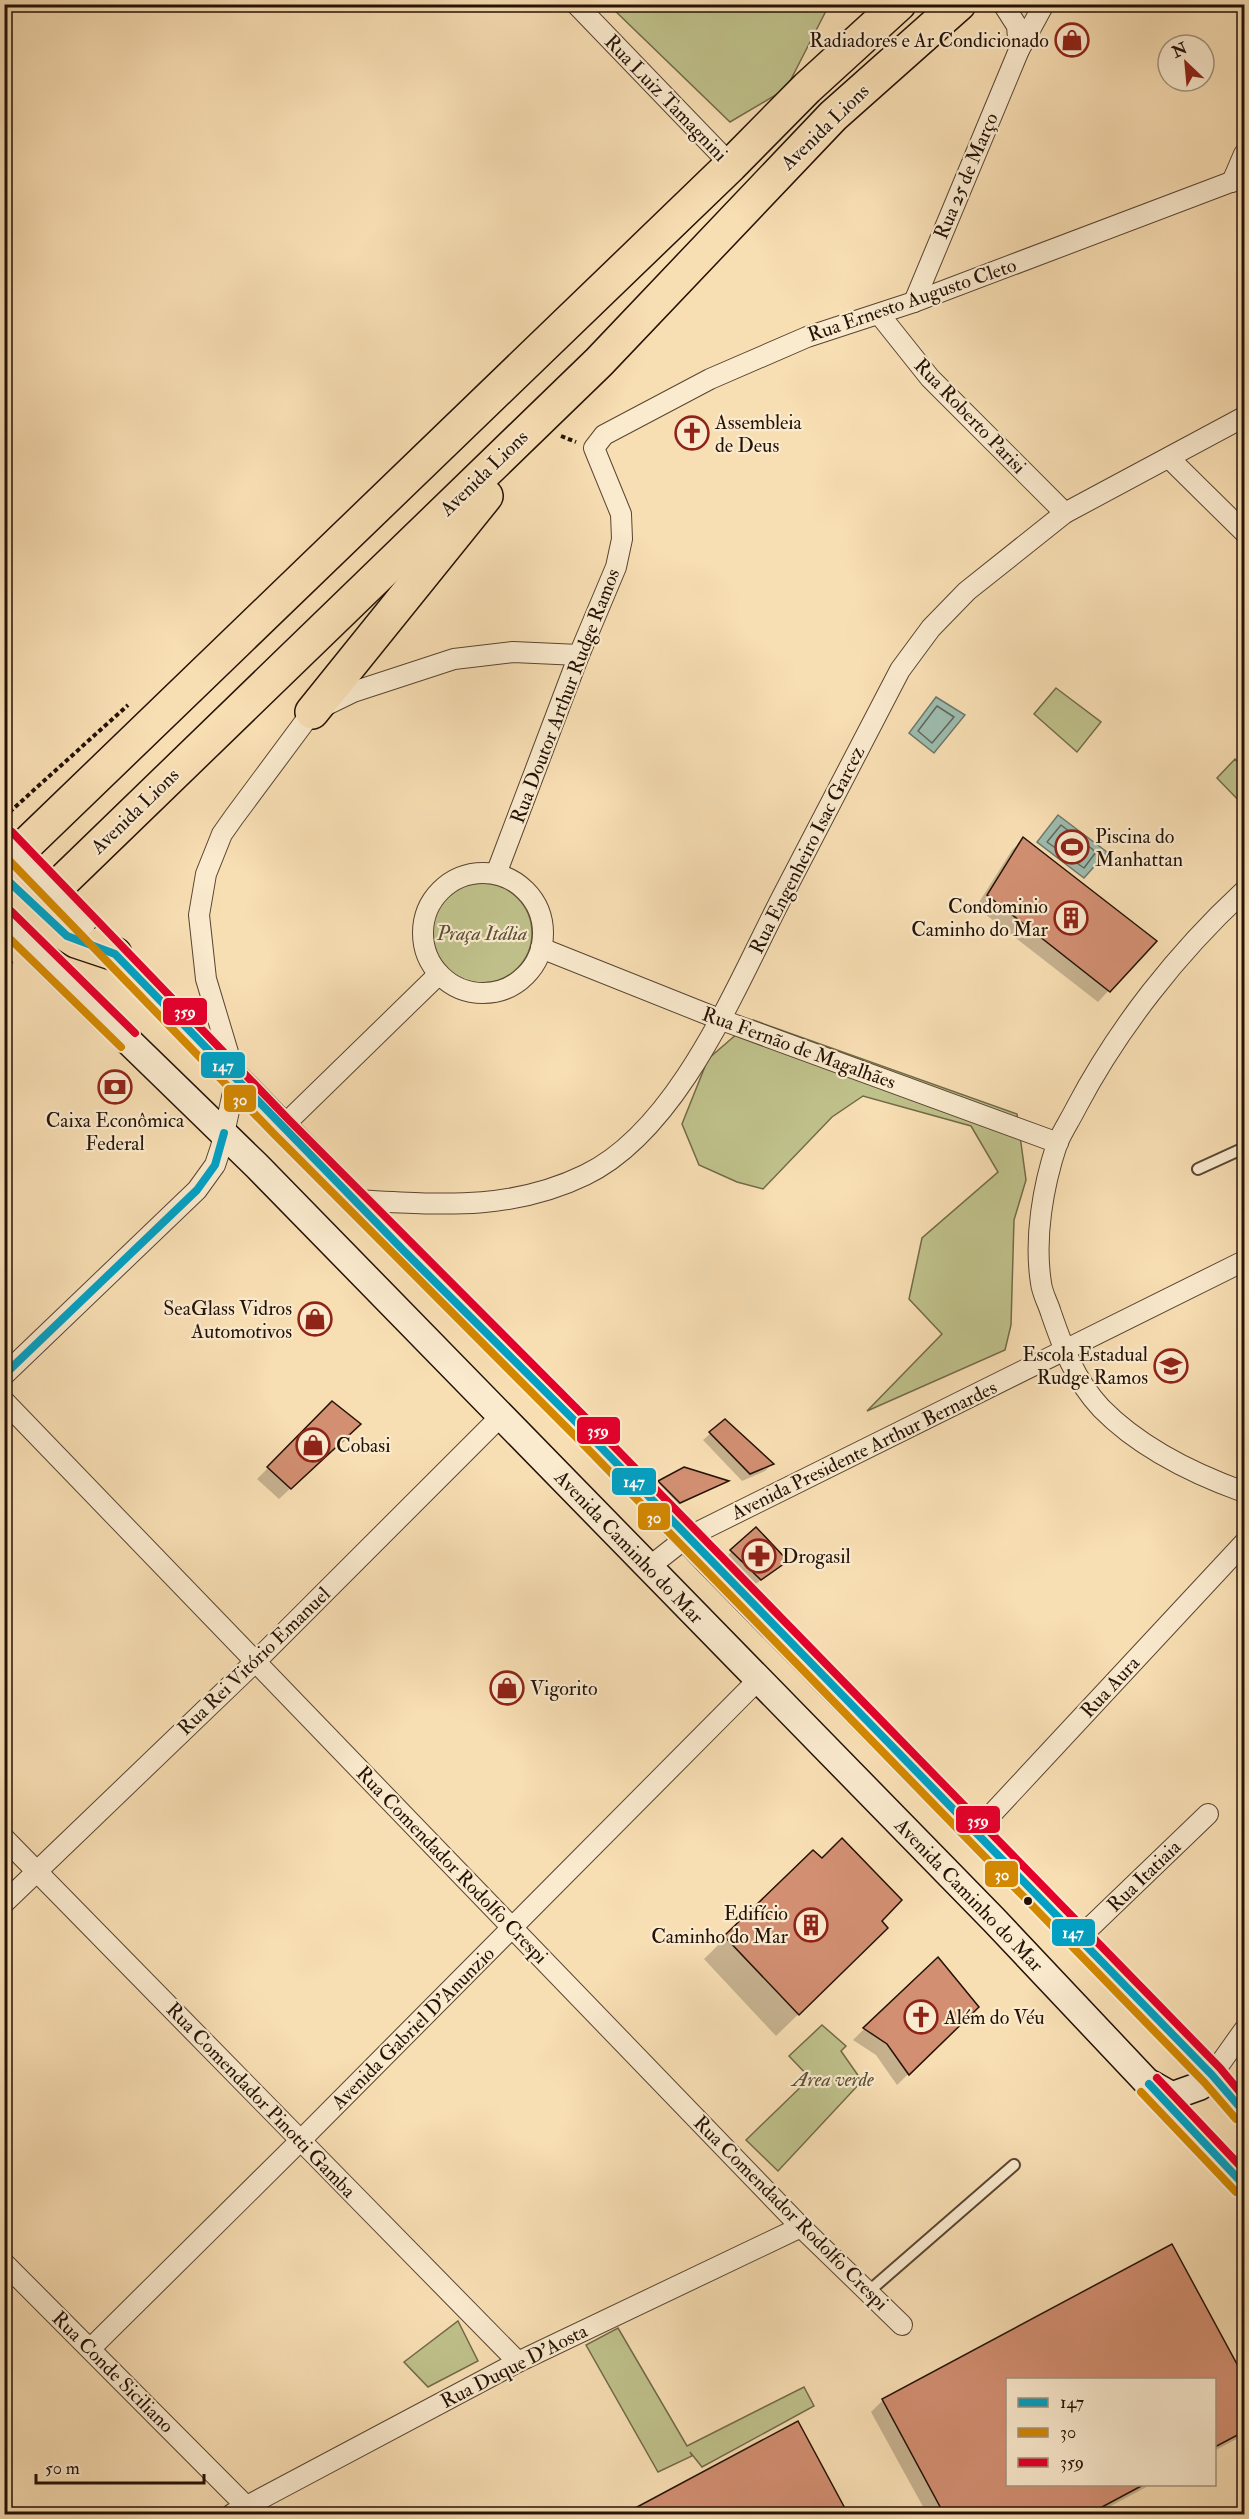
<svg xmlns="http://www.w3.org/2000/svg" width="1249" height="2519" viewBox="0 0 1249 2519" font-family="'IM FELL Double Pica',serif">
  <style>
    .green { fill: #bfc18b; stroke: #726a48; stroke-width: 1.5 }
    .water { fill: #9dbcaf; stroke: #6d786b; stroke-width: 1.5 }
    .shadow { fill: #0003 }
    .lines { fill: none; stroke-linecap: round; stroke-linejoin: round }
    .shore { stroke: #60675a; stroke-width: 1.5 }
    .building { fill: #d28f72; stroke: #241206; stroke-width: 1.5 }
    .lane-casing { stroke: #594531; stroke-width: 14 }
    .street-casing { stroke: #594531; stroke-width: 22 }
    .secondary-casing { stroke: #241206; stroke-width: 30 }
    .highway-casing { stroke: #241206; stroke-width: 36 }
    .path { stroke: #241206; stroke-width: 4; stroke-dasharray: 4.5 3; stroke-linecap: butt }
    .lane { stroke: #faeace; stroke-width: 10 }
    .street { stroke: #faeace; stroke-width: 20 }
    .secondary { stroke: #faeace; stroke-width: 27 }
    .highway { stroke: #f8deb3; stroke-width: 33 }
    .secondary-bridge-casing { stroke: #241206; stroke-width: 30; stroke-linecap: butt }
    .highway-bridge-casing { stroke: #241206; stroke-width: 36; stroke-linecap: butt }
    .secondary-bridge { stroke: #faeace; stroke-width: 27 }
    .highway-bridge { stroke: #f8deb3; stroke-width: 33 }
    .bus-1-casing { stroke: #faeace; stroke-width: 12 }
    .bus-2-casing { stroke: #faeace; stroke-width: 12 }
    .bus-3-casing { stroke: #faeace; stroke-width: 12 }
    .bus-1 { stroke: #02a1c4; stroke-width: 8 }
    .bus-2 { stroke: #d38801; stroke-width: 8 }
    .bus-3 { stroke: #e4002b; stroke-width: 8 }
    .bus-dot { fill: #241206; stroke: #faeace; stroke-width: 2 }
    .labels { text-anchor: middle; dominant-baseline: central; stroke-width: 4.5; stroke-linejoin: round; paint-order: stroke }
    .poi-label { font-size: 20px; fill: #241206; stroke: #faeace; text-anchor: start }
    .street-label { font-size: 20px; fill: #241206; stroke: #faeace }
    .park-label { font-size: 20px; font-style: italic; fill: #5a4f35; stroke: #faeace }
    .line-badge { stroke: #faeace; stroke-width: 2 }
    .badge-label { font-size: 16px; text-anchor: middle; font-weight: bold; fill: #fff }
  </style>
  <rect width="100%" height="100%" fill="#f8deb3"/>
  <filter id="stains"><feTurbulence type="fractalNoise" baseFrequency=".00333" numOctaves="4"/><feColorMatrix values="0 0 0 0 .2 0 0 0 0 .09 0 0 0 0 .02 0 0 0 .5 -.17"/></filter>
  <radialGradient id="worn" r=".72"><stop offset=".6" stop-color="#630" stop-opacity="0"/><stop offset="1" stop-color="#630" stop-opacity=".3"/></radialGradient>
  <g class="green">
    <path d="M609 5H829L786 89 730 122Z"/>
    <path d="M1056 688 1101 722 1077 752 1034 714Z"/>
    <path d="M1235 759 1244 768V806L1217 778Z"/>
    <circle cx="482" cy="933" r="50"/>
    <path d="M753 1020 1017 1114 1026 1180 1014 1220 1011 1325 1005 1350 867 1411 942 1334 909 1299 922 1238 998 1172 971 1126 863 1096 832 1117 763 1189 737 1182 699 1165 682 1124 708 1059Z"/>
    <path d="M822 2025 846 2046 841 2051 862 2081 778 2171 746 2140 810 2078 789 2056Z"/>
    <path d="M458 2321 478 2361 428 2387 404 2362Z"/>
    <path d="M618 2328 687 2446 804 2387 814 2406 702 2467 690 2452 692 2456 658 2472 586 2345Z"/>
  </g>
  <g class="water">
    <path d="M936 697 965 715 934 753 909 733Z"/>
    <path d="M1058 815 1107 852 1084 878 1037 842Z"/>
  </g>
  <g class="shadow">
    <path d="M1023 839 1154 942 1098 1002 976 907 1012 850Z"/>
    <path d="M333 1403 348 1435 279 1499 257 1479Z"/>
    <path d="M725 1421 772 1464 765 1471 742 1481 703 1440Z"/>
    <path d="M684 1468 727 1481 676 1506 656 1485Z"/>
    <path d="M756 1529 786 1561 753 1586 724 1559Z"/>
    <path d="M813 1852 880 1921 864 1950 776 2036 704 1959Z"/>
    <path d="M977 2007 897 2085 876 2055 853 2040 864 2029Z"/>
    <path d="M1171 2246 1244 2383V2435L1214 2451V2380H1008V2484H1152L1096 2514H927L871 2412 883 2400Z"/>
    <path d="M797 2423 847 2514H627Z"/>
  </g>
  <g class="lines">
    <g class="shore">
      <path d="M937 706 954 717 932 743 918 731Z"/>
      <path d="M1061 825 1096 852 1084 868 1047 842Z"/>
      <path d="M1060 835 1085 852 1084 857 1080 858 1058 841Z"/>
    </g>
  </g>
  <g class="building">
    <path d="M1023 837 1157 941 1110 992 987 895Z"/>
    <path d="M332 1401 361 1424 291 1489 267 1467Z"/>
    <path d="M725 1419 774 1464 750 1474 709 1432Z"/>
    <path d="M684 1467 729 1481 680 1503 658 1481Z"/>
    <path d="M756 1527 788 1561 761 1580 730 1550Z"/>
    <path d="M842 1838 902 1900 882 1921 888 1928 799 2015 724 1936 813 1850 822 1858Z"/>
    <path d="M938 1957 979 2007 909 2075 887 2044 863 2028Z"/>
    <path d="M1172 2244 1245 2379V2431L1215 2447V2379H1008V2484H1145L1089 2514H944L882 2399Z"/>
    <path d="M798 2421 848 2514H624Z"/>
  </g>
  <g class="lines">
    <defs>
      <g id="lane">
        <path d="M1198 1169 1244 1148"/>
        <path d="M868 2292 1014 2165"/>
      </g>
      <g id="street">
        <path d="M576 4 731 165"/>
        <path d="M1003 4 1017 26 1019 50"/>
        <path d="M1232 182 1244 154"/>
        <path d="M914 302 1019 50 1044 4"/>
        <path d="M879 314 930 378 1065 513"/>
        <path d="M1169 458 1244 532"/>
        <circle cx="483" cy="933" r="60"/>
        <path d="M496 874 579 655 616 567 622 539 621 514 594 448 604 435 710 379 807 337 914 302 1244 177"/>
        <path d="M1244 891C1178 952 1118 1028 1076 1108 1070 1120 1062 1132 1057 1144 1043 1186 1034 1238 1041 1283 1042 1293 1048 1303 1051 1313 1063 1348 1075 1380 1101 1408 1139 1447 1194 1474 1244 1492"/>
        <path d="M541 948 719 1019 1058 1143"/>
        <path d="M282 1127 439 974"/>
        <path d="M354 1200C436 1204 509 1212 585 1175 679 1130 737 984 783 895 822 820 861 745 900 670L931 628 967 591 1065 513 1244 417"/>
        <path d="M4 1375 197 1190 215 1165 221 1147 236 1079 206 979 199 915 206 874 222 834 234 817 312 712 353 692 454 659 513 652 579 655"/>
        <path d="M4 1401 801 2227 902 2325"/>
        <path d="M649 1567 686 1538 1244 1261"/>
        <path d="M975 1832 1244 1543"/>
        <path d="M4 1838 518 2362"/>
        <path d="M4 1903 255 1662 501 1416"/>
        <path d="M1079 1938 1208 1814"/>
        <path d="M1212 2075 1244 2030"/>
        <path d="M4 2263 247 2507"/>
        <path d="M91 2348 301 2140 759 1679"/>
        <path d="M232 2514 518 2362 801 2227"/>
      </g>
      <g id="secondary">
        <path d="M102 940 404 1251 589 1435 709 1561 1212 2075 1244 2112"/>
        <path d="M41 956 257 1166 994 1920 1244 2185"/>
        <path d="M1151 2084 1172 2096 1200 2086 1212 2075"/>
      </g>
      <g id="highway">
        <path d="M312 712 486 496"/>
        <path d="M4 866 731 165 807 88 899 4"/>
        <path d="M32 911 599 362 833 116 959 4"/>
        <path d="M56 928 76 941 115 954"/>
      </g>
    </defs>
    <use href="#lane" class="lane-casing"/>
    <use href="#street" class="street-casing"/>
    <use href="#secondary" class="secondary-casing"/>
    <use href="#highway" class="highway-casing"/>
    <g class="path">
      <path d="M561 436 576 442"/>
      <path d="M4 817 128 705"/>
      <path d="M4 968 12 961"/>
    </g>
    <use href="#lane" class="lane"/>
    <use href="#street" class="street"/>
    <use href="#secondary" class="secondary"/>
    <use href="#highway" class="highway"/>
    <defs>
      <g id="secondary-bridge">
        <path d="M8 842 83 921"/>
        <path d="M4 918 41 956"/>
      </g>
      <path id="highway-bridge" d="M4 877 56 928"/>
    </defs>
    <use href="#secondary-bridge" class="secondary-bridge-casing"/>
    <use href="#highway-bridge" class="highway-bridge-casing"/>
    <use href="#secondary-bridge" class="secondary-bridge"/>
    <use href="#highway-bridge" class="highway-bridge"/>
    <defs>
      <g id="bus-1">
        <path d="M4 877 67 936 115 954 404 1251 589 1435 1212 2075 1244 2112"/>
        <path d="M4 1375 197 1190 215 1165 224 1133"/>
        <path d="M1149 2084 1244 2185"/>
      </g>
      <g id="bus-2">
        <path d="M4 855 274 1134 581 1442 1204 2082 1236 2119"/>
        <path d="M4 933 121 1047"/>
        <path d="M1141 2092 1236 2192"/>
      </g>
      <g id="bus-3">
        <path d="M12 832 289 1120 596 1428 1220 2068 1244 2097"/>
        <path d="M11 911 135 1033"/>
        <path d="M1157 2078 1244 2170"/>
      </g>
    </defs>
    <use href="#bus-1" class="bus-1-casing"/>
    <use href="#bus-2" class="bus-2-casing"/>
    <use href="#bus-3" class="bus-3-casing"/>
    <use href="#bus-1" class="bus-1"/>
    <use href="#bus-2" class="bus-2"/>
    <use href="#bus-3" class="bus-3"/>
  </g>
  <defs>
    <symbol id="shop-ring" viewBox="-11 -11 22 22"><circle r="9.5" fill="#faeace" stroke="#8f2418" stroke-width="1.5"/><path d="M-5-2.5h2.3a2.7 3.5 0 0 1 5.4 0H5L5.5 6h-11ZM-1.5-2.5h3a1.5 2.3 0 0 0-3 0Z" fill="#8f2418"/></symbol>
    <symbol id="church-ring" viewBox="-11 -11 22 22"><circle r="9.5" fill="#faeace" stroke="#8f2418" stroke-width="1.5"/><path d="M-1.2-6h2.4v3.5h3.3v2.4h-3.3V6h-2.4V-.1h-3.3v-2.4h3.3Z" fill="#8f2418"/></symbol>
    <symbol id="stadium-ring" viewBox="-11 -11 22 22"><circle r="9.5" fill="#faeace" stroke="#8f2418" stroke-width="1.5"/><path d="M0-5a6.5 5 0 1 0 0 10a6.5 5 0 1 0 0-10ZM-3.5-1.8h7v3.6h-7Z" fill="#8f2418"/></symbol>
    <symbol id="building-ring" viewBox="-11 -11 22 22"><circle r="9.5" fill="#faeace" stroke="#8f2418" stroke-width="1.5"/><path d="M-4-6H4V6H1V3H-1V6H-4ZM-2.5-4.3h1.7v1.8h-1.7ZM.8-4.3h1.7v1.8H.8ZM-2.5-1h1.7V.8h-1.7ZM.8-1h1.7V.8H.8Z" fill="#8f2418"/></symbol>
    <symbol id="bank-ring" viewBox="-11 -11 22 22"><circle r="9.5" fill="#faeace" stroke="#8f2418" stroke-width="1.5"/><path d="M-6-4H6V4H-6ZM0-2.3a2.3 2.3 0 1 0 0 4.6a2.3 2.3 0 1 0 0-4.6Z" fill="#8f2418"/></symbol>
    <symbol id="school-ring" viewBox="-11 -11 22 22"><circle r="9.5" fill="#faeace" stroke="#8f2418" stroke-width="1.5"/><path d="M0-5L7-2L0 1L-7-2ZM-4 1L0 2.5L4 1V4Q0 6-4 4Z" fill="#8f2418"/></symbol>
    <symbol id="pharmacy-ring" viewBox="-11 -11 22 22"><circle r="9.5" fill="#faeace" stroke="#8f2418" stroke-width="1.5"/><path d="M-2-6h4v4h4v4h-4v4h-4v-4h-4v-4h4Z" fill="#8f2418"/></symbol>
  </defs>
  <g fill-rule="evenodd">
    <use href="#shop-ring" x="1053" y="21" width="38" height="38"/>
    <use href="#church-ring" x="673" y="414" width="38" height="38"/>
    <use href="#stadium-ring" x="1053" y="828" width="38" height="38"/>
    <use href="#building-ring" x="1052" y="899" width="38" height="38"/>
    <use href="#bank-ring" x="96" y="1068" width="38" height="38"/>
    <use href="#shop-ring" x="296" y="1300" width="38" height="38"/>
    <use href="#school-ring" x="1152" y="1347" width="38" height="38"/>
    <use href="#shop-ring" x="294" y="1426" width="38" height="38"/>
    <use href="#pharmacy-ring" x="740" y="1537" width="38" height="38"/>
    <use href="#shop-ring" x="488" y="1669" width="38" height="38"/>
    <use href="#building-ring" x="792" y="1906" width="38" height="38"/>
    <use href="#church-ring" x="902" y="1998" width="38" height="38"/>
  </g>
  <circle class="bus-dot" cx="1028" cy="1901" r="5"/>
  <g class="labels">
    <g class="poi-label">
      <text x="1049" y="40" text-anchor="end">Radiadores e Ar Condicionado</text>
      <text x="715" y="422">Assembleia<tspan x="715" dy="23">de Deus</tspan></text>
      <text x="1095" y="836">Piscina do<tspan x="1095" dy="23">Manhattan</tspan></text>
      <text x="1048" y="906" text-anchor="end">Condominio<tspan x="1048" dy="23">Caminho do Mar</tspan></text>
      <text x="115" y="1120" text-anchor="middle">Caixa Econômica<tspan x="115" dy="23">Federal</tspan></text>
      <text x="292" y="1308" text-anchor="end">SeaGlass Vidros<tspan x="292" dy="23">Automotivos</tspan></text>
      <text x="1148" y="1354" text-anchor="end">Escola Estadual<tspan x="1148" dy="23">Rudge Ramos</tspan></text>
      <text x="336" y="1445">Cobasi</text>
      <text x="782" y="1556">Drogasil</text>
      <text x="530" y="1688">Vigorito</text>
      <text x="788" y="1913" text-anchor="end">Edifício<tspan x="788" dy="23">Caminho do Mar</tspan></text>
      <text x="944" y="2017">Além do Véu</text>
    </g>
    <g class="street-label">
      <text transform="translate(666 98) rotate(46)">Rua Luiz Tamagnini</text>
      <text transform="translate(825 127) rotate(-44)">Avenida Lions</text>
      <text transform="translate(966 176) rotate(-67)">Rua 25 de Março</text>
      <text transform="translate(912 300) rotate(-19)">Rua Ernesto Augusto Cleto</text>
      <text transform="translate(970 416) rotate(46)">Rua Roberto Parisi</text>
      <text transform="translate(484 473) rotate(-44)">Avenida Lions</text>
      <text transform="translate(565 696) rotate(-69)">Rua Doutor Arthur Rudge Ramos</text>
      <text transform="translate(135 811) rotate(-44)">Avenida Lions</text>
      <text transform="translate(807 850) rotate(-63)">Rua Engenheiro Isac Garcez</text>
      <text transform="translate(799 1048) rotate(20)">Rua Fernão de Magalhães</text>
      <text transform="translate(864 1450) rotate(-26)">Avenida Presidente Arthur Bernardes</text>
      <text transform="translate(629 1547) rotate(46)">Avenida Caminho do Mar</text>
      <text transform="translate(254 1661) rotate(-44)">Rua Rei Vitório Emanuel</text>
      <text transform="translate(1110 1687) rotate(-47)">Rua Aura</text>
      <text transform="translate(452 1865) rotate(46)">Rua Comendador Rodolfo Crespi</text>
      <text transform="translate(1144 1876) rotate(-44)">Rua Itatiaia</text>
      <text transform="translate(969 1895) rotate(46)">Avenida Caminho do Mar</text>
      <text transform="translate(413 2028) rotate(-45)">Avenida Gabriel D'Anunzio</text>
      <text transform="translate(261 2100) rotate(46)">Rua Comendador Pinotti Gamba</text>
      <text transform="translate(791 2213) rotate(45)">Rua Comendador Rodolfo Crespi</text>
      <text transform="translate(514 2366) rotate(-27)">Rua Duque D'Aosta</text>
      <text transform="translate(113 2372) rotate(45)">Rua Conde Siciliano</text>
    </g>
    <g class="park-label">
      <text x="482" y="933">Praça Itália</text>
      <text x="833" y="2079">Area verde</text>
    </g>
  </g>
  <g class="line-badge">
    <rect x="162" y="997" width="46" height="29" rx="6" fill="#e4002b"/>
    <rect x="200" y="1051" width="46" height="28" rx="6" fill="#02a1c4"/>
    <rect x="223" y="1084" width="34" height="29" rx="6" fill="#d38801"/>
    <rect x="576" y="1416" width="45" height="29" rx="6" fill="#e4002b"/>
    <rect x="611" y="1467" width="46" height="29" rx="6" fill="#02a1c4"/>
    <rect x="637" y="1502" width="34" height="29" rx="6" fill="#d38801"/>
    <rect x="955" y="1805" width="46" height="29" rx="6" fill="#e4002b"/>
    <rect x="984" y="1860" width="35" height="28" rx="6" fill="#d38801"/>
    <rect x="1051" y="1918" width="45" height="29" rx="6" fill="#02a1c4"/>
  </g>
  <g class="badge-label">
    <text x="185" y="1017">359</text>
    <text x="223" y="1071">147</text>
    <text x="240" y="1105">30</text>
    <text x="598" y="1436">359</text>
    <text x="634" y="1487">147</text>
    <text x="654" y="1523">30</text>
    <text x="978" y="1826">359</text>
    <text x="1002" y="1880">30</text>
    <text x="1073" y="1938">147</text>
  </g>
  <rect width="1249" height="2519" fill="none" stroke="#f8deb3" stroke-width="24"/>
  <rect x="6" y="6" width="1237" height="2507" fill="none" stroke="#241206" stroke-width="3"/>
  <rect x="12" y="12" width="1225" height="2495" fill="none" stroke="#241206" stroke-width="1.5"/>
  <rect x="1006" y="2378" width="210" height="108" fill="#faeace" stroke="#a4947e" stroke-width="1.5"/>
  <rect x="1018" y="2398" width="30" height="9" fill="#02a1c4" stroke="#a4947e" stroke-width="1.5"/>
  <text x="1060" y="2408" font-size="18" fill="#241206">147</text>
  <rect x="1018" y="2428" width="30" height="9" fill="#d38801" stroke="#a4947e" stroke-width="1.5"/>
  <text x="1060" y="2438" font-size="18" fill="#241206">30</text>
  <rect x="1018" y="2458" width="30" height="9" fill="#e4002b" stroke="#a4947e" stroke-width="1.5"/>
  <text x="1060" y="2468" font-size="18" fill="#241206">359</text>
  <g transform="translate(1186 63) rotate(334)"><circle r="28" fill="#faeace" stroke="#a4947e" stroke-width="1.5"/>
  <path d="M0-4.5L10 22L0 15L-10 22Z" fill="#8f2418"/>
  <text y="-9" font-size="16" font-weight="bold" text-anchor="middle" fill="#241206">N</text>
  </g>
  <path d="M36 2474v9h168v-9" fill="none" stroke="#241206" stroke-width="3"/>
  <text x="45" y="2474" font-size="18" fill="#241206" stroke="#faeace" stroke-width="4.5" paint-order="stroke">50 m</text>
  <rect width="100%" height="100%" filter="url(#stains)"/>
  <rect width="100%" height="100%" fill="url(#worn)"/>
</svg>
